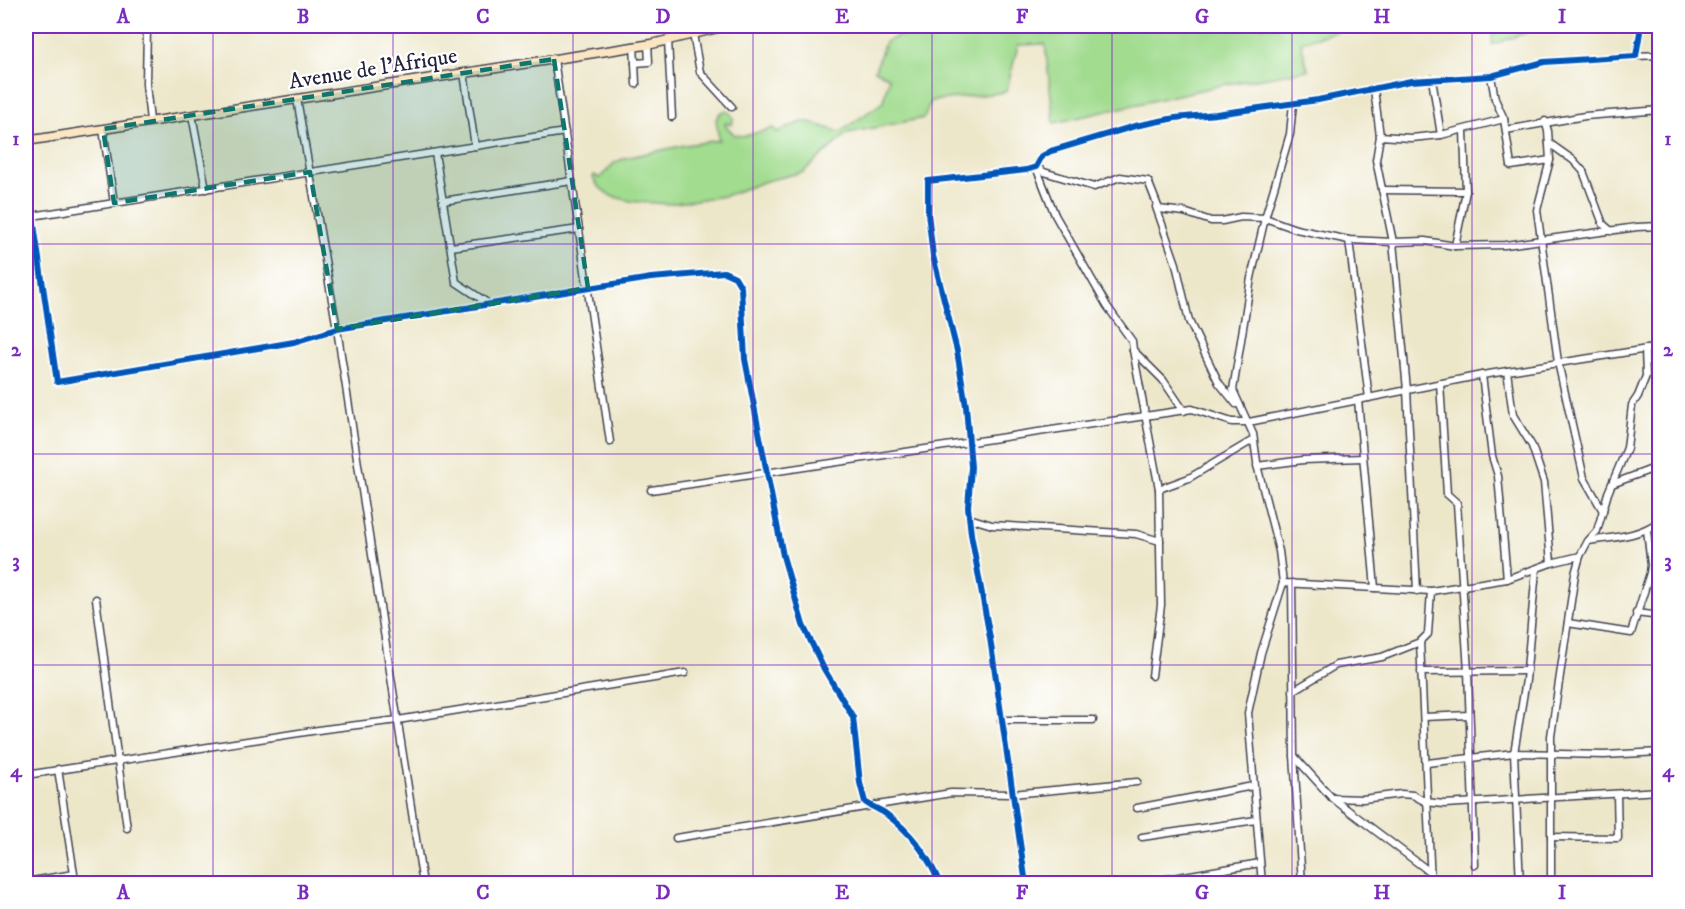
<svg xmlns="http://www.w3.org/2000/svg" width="1685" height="909" viewBox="0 0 1685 909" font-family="'IM FELL DW Pica',serif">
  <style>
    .green { fill: #a1dc8f; stroke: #627f65; stroke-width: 1.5 }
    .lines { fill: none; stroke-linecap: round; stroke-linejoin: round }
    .street-casing { stroke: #404050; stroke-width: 9 }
    .secondary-casing { stroke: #404050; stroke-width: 11 }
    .street { stroke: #fff; stroke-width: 6 }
    .secondary { stroke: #fbe6c4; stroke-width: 8 }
    .cycleway-casing { stroke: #fff; stroke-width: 10 }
    .cycleway { stroke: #0057b8; stroke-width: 6 }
    .marked { fill: #0f766e; fill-opacity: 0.2; stroke: #0f766e; stroke-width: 4.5; stroke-dasharray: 12 8; stroke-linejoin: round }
    .grid { fill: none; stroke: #7b2cbf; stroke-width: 1.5; stroke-opacity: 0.55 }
    .labels { text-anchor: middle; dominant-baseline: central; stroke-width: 4.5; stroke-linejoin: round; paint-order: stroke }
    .street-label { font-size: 22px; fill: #22223b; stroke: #fff }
    .neatline { fill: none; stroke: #7b2cbf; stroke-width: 2 }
    .grid-label { font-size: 20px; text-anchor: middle; font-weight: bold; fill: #7b2cbf }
  </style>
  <rect width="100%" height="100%" fill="#fff"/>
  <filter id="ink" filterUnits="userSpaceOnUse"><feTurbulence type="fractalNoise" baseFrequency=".0167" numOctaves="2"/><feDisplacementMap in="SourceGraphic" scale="12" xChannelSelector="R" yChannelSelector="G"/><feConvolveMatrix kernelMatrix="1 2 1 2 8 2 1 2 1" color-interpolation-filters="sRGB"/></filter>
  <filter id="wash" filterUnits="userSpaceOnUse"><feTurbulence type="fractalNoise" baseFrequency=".008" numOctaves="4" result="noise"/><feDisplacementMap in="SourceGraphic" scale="24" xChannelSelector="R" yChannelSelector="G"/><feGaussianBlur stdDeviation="1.35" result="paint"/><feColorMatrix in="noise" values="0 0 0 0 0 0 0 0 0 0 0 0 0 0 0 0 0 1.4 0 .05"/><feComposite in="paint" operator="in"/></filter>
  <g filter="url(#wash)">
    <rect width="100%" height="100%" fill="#ede7ca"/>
    <g class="green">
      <path d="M922 26H1354L1301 42 1308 70 1222 85 1054 123 1045 44 1018 45 1006 92 931 101 924 118 848 133 803 172 766 181 725 196 668 204 630 201 611 196 598 186 593 178 594 175 600 178 614 163 625 158 685 145 719 140 716 119 721 112 727 111C733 115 734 118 732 125L726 123 725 125 735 135 745 136 773 128 777 132 802 122H809L840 132 883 102 889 78 875 70 885 42Z"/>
      <path d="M1493 26H1544L1492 45Z"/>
    </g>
  </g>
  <g filter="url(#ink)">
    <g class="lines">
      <defs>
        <g id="street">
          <path d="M147 26 146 84 150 121"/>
          <path d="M693 34 700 72 732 107"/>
          <path d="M668 40 672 117"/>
          <path d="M634 46 635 63 649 62 648 44"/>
          <path d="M1636 56 1660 55"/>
          <path d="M554 59 610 442"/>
          <path d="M635 63 636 84"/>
          <path d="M464 73 475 146"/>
          <path d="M1491 76 1495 99 1504 119 1511 166 1550 160"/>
          <path d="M1374 89 1380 136"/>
          <path d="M297 99 337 329 423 884"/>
          <path d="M192 115 206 189"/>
          <path d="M1545 121 1548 131 1550 160 1537 210 1558 362 1584 478 1603 511"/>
          <path d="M103 129 114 203"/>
          <path d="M1506 130 1585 116 1660 110"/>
          <path d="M1441 135 1504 119"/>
          <path d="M1549 143 1573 160 1583 171 1603 224 1611 231"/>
          <path d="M435 153 456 282 489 304"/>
          <path d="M1036 167 1044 172 1094 187 1120 177 1148 181 1159 209 1184 212 1211 221H1222L1241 217 1265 218 1296 229 1349 240 1393 242 1425 241 1455 246 1505 245 1637 227 1660 226"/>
          <path d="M1036 167 1055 215 1107 306 1132 341 1133 350 1163 380 1184 411"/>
          <path d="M26 170 57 382 294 342 337 329 651 278 724 272 735 277 741 287 745 359 783 556 803 625 824 669 853 717 860 783 865 802C872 807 879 809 886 814 911 832 928 855 940 884"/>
          <path d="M1382 190 1466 191"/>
          <path d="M443 201 572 181"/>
          <path d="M1156 207 1176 264 1189 321 1219 383 1236 404"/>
          <path d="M32 216 565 132"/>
          <path d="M1349 240 1369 398"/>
          <path d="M1455 246 1466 191 1464 130"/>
          <path d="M451 247 579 229"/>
          <path d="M1133 350 1159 489 1161 605 1152 676"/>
          <path d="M1507 371 1513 415 1532 446 1544 482 1551 563"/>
          <path d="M1482 375 1492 456 1498 476 1507 579"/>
          <path d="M1440 383 1447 494 1457 503 1468 671 1475 865"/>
          <path d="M1358 400 1375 588"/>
          <path d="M1257 466 1303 460 1363 458"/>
          <path d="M1612 484 1660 466"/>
          <path d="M1159 489 1189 478 1253 440"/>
          <path d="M651 490 1192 409 1232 422H1249L1482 375 1660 347"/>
          <path d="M969 518 992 525 1136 534 1160 541"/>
          <path d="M1589 541C1615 537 1638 537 1660 521"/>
          <path d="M1283 583 1431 591 1507 579 1551 563 1580 556"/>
          <path d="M1292 583 1294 755 1302 884"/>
          <path d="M1417 591 1407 390 1393 242 1376 160 1380 136 1411 138 1441 135 1432 79"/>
          <path d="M96 599 127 828"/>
          <path d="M1636 613 1660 616"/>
          <path d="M1568 623 1631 633 1650 573 1651 565 1647 530"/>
          <path d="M1420 642 1431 884"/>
          <path d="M1421 672 1526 671"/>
          <path d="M1293 691 1336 665 1382 657 1420 642 1428 634 1431 591"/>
          <path d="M1424 717 1469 715"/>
          <path d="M1001 720H1093"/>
          <path d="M1294 756 1332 798 1430 872"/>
          <path d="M1427 763 1514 753 1604 755 1660 752"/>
          <path d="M26 775 325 729 398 720 685 673"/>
          <path d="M1332 798 1363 799 1401 794 1413 795 1426 802 1444 804 1660 791"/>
          <path d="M1137 808 1253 786"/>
          <path d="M1142 837 1256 820"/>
          <path d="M1551 837 1618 838 1617 794"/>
          <path d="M676 838 951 793 1012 794 1137 782"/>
          <path d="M26 882 74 874 58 769"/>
          <path d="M1026 884 990 638 971 534 968 507 971 467 966 406 957 351 933 256 928 213V181L1026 170 1036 167 1042 156 1051 151 1135 126 1175 118 1216 114 1318 100 1411 81 1491 76 1544 62 1636 56 1641 26"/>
          <path d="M1138 884 1260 863"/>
          <path d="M1262 884 1248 713 1261 653 1283 583 1279 551 1258 469 1253 434 1233 390 1251 278 1265 218 1290 134 1293 103"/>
          <path d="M1520 884 1514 753 1526 680 1536 570"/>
          <path d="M1543 884 1551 883V736L1575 574 1580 556 1588 541 1597 531 1608 493 1627 448 1632 405 1638 396 1646 376 1645 349"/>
        </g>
        <path id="secondary" d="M26 141 652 44 726 26"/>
      </defs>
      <use href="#street" class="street-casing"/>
      <use href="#secondary" class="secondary-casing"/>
      <use href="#street" class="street"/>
      <use href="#secondary" class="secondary"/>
      <defs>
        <g id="cycleway">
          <path d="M26 170 57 382 294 342 337 329 651 278 724 272 735 277 741 287 745 359 783 556 803 625 824 669 853 717 860 783 865 802C872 807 879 809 886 814 911 832 928 855 940 884"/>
          <path d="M1026 884 990 638 971 534 968 507 971 467 966 406 957 351 933 256 928 213V181L1026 170 1036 167 1042 156 1051 151 1135 126 1175 118 1216 114 1318 100 1411 81 1491 76 1544 62 1636 56 1641 26"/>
        </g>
      </defs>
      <use href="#cycleway" class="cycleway-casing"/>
      <use href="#cycleway" class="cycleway"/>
    </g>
  </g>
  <path class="marked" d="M554 59 588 288 337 329 310 172 114 203 103 129Z"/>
  <path class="grid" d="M213 26V884M393 26V884M573 26V884M753 26V884M932 26V884M1112 26V884M1292 26V884M1472 26V884M26 244H1660M26 454H1660M26 665H1660"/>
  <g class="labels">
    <g class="street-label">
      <text transform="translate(373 69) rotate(-9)">Avenue de l'Afrique</text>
    </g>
  </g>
  <rect width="1685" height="909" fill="none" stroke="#fff" stroke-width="66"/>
  <rect x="33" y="33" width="1619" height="843" class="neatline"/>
  <g class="grid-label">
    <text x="123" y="23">A</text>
    <text x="303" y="23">B</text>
    <text x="483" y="23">C</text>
    <text x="663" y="23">D</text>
    <text x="842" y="23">E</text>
    <text x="1022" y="23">F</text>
    <text x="1202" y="23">G</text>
    <text x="1382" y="23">H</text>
    <text x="1562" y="23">I</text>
    <text x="16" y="145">1</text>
    <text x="1668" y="145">1</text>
    <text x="16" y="356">2</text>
    <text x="1668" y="356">2</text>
    <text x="16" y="567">3</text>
    <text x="1668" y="567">3</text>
    <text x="16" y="777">4</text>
    <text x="1668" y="777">4</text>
    <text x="123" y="899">A</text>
    <text x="303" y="899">B</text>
    <text x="483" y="899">C</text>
    <text x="663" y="899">D</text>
    <text x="842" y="899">E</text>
    <text x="1022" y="899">F</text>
    <text x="1202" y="899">G</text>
    <text x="1382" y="899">H</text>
    <text x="1562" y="899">I</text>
  </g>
</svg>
